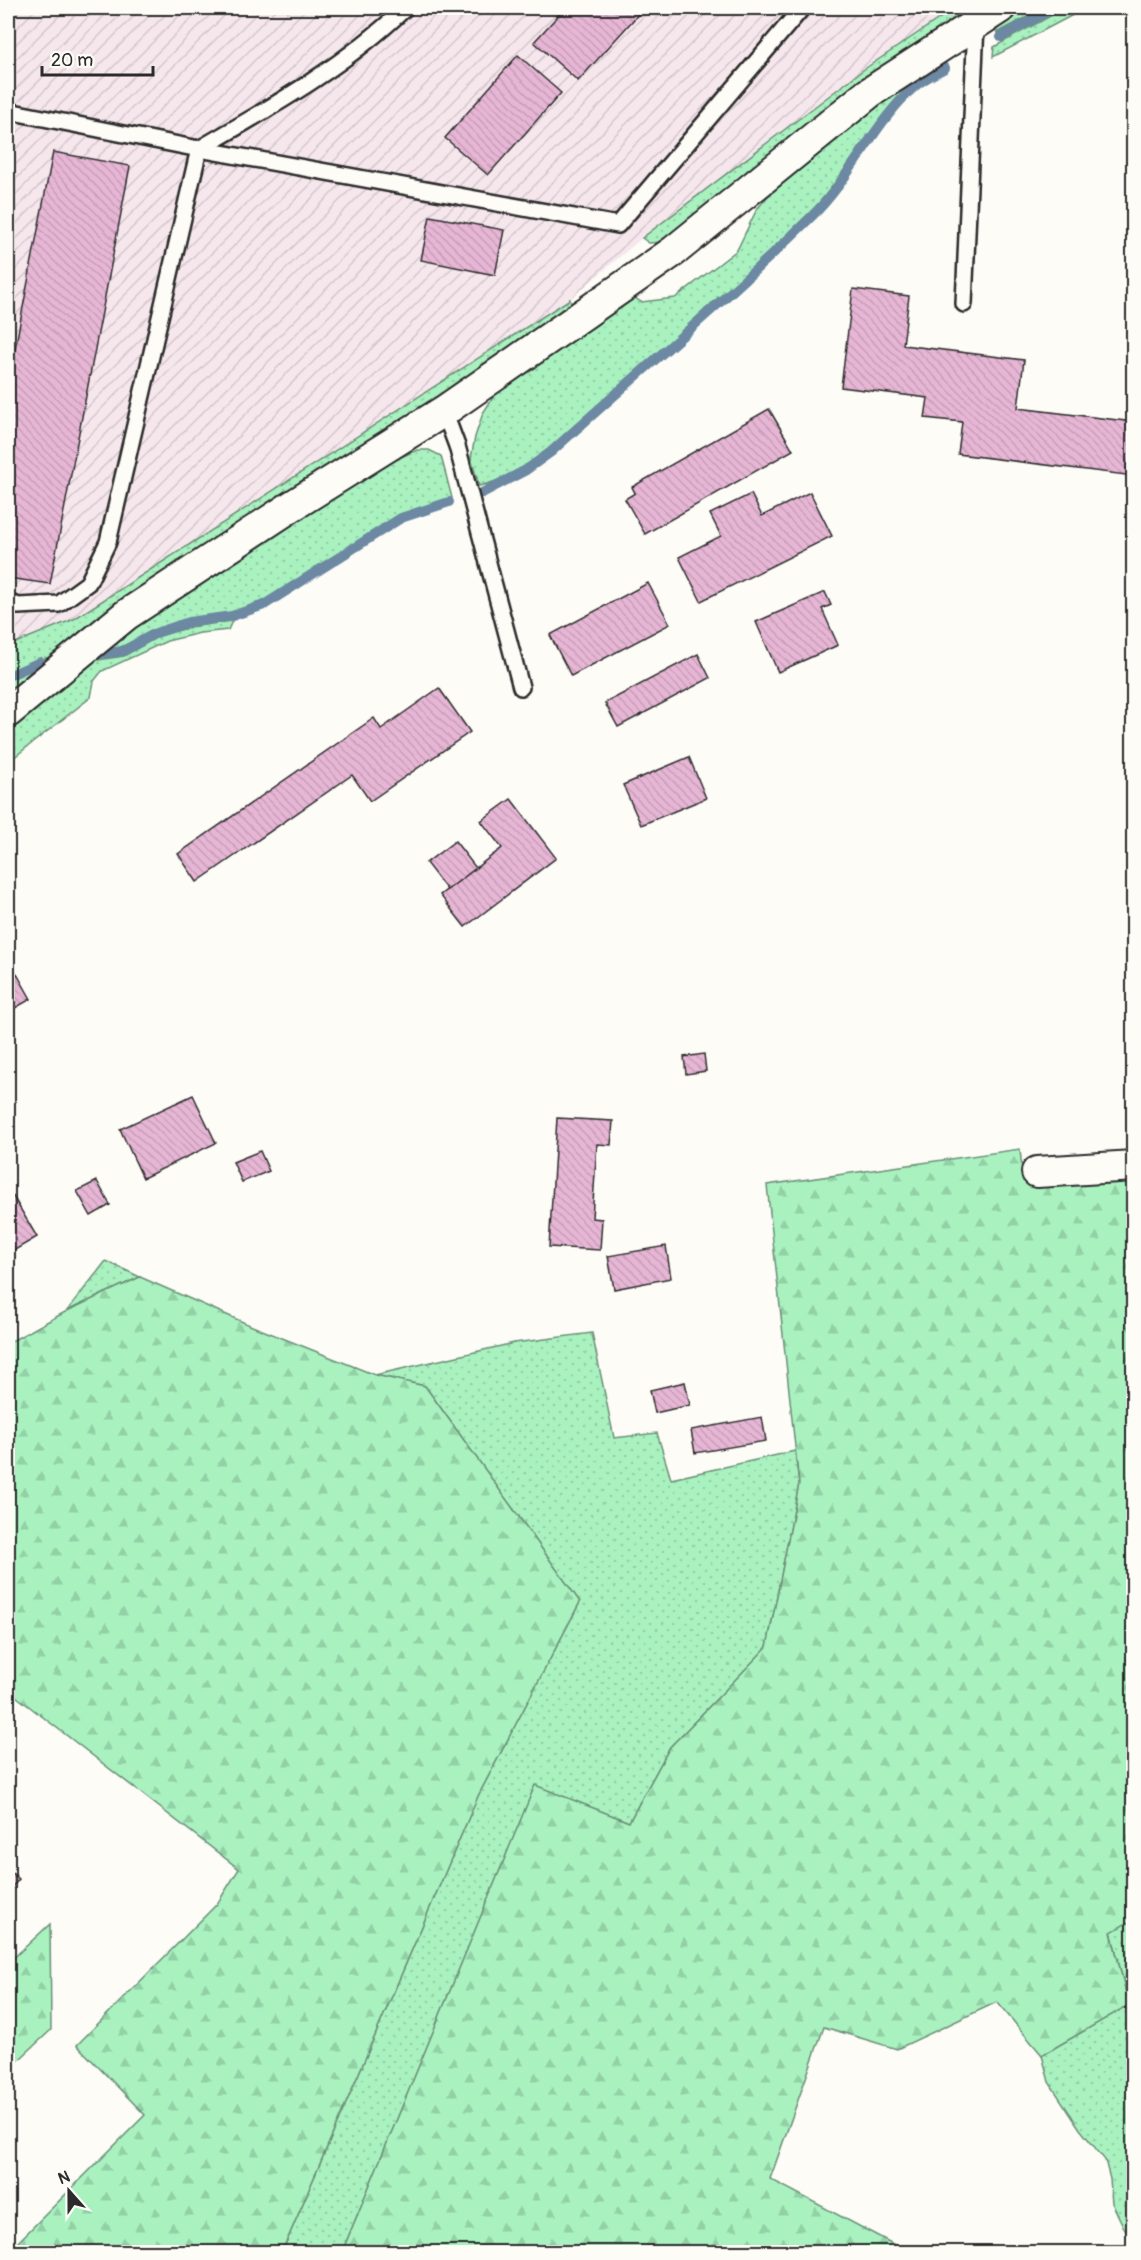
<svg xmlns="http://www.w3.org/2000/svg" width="1141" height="2260" viewBox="0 0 1141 2260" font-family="Pangolin,sans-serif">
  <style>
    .industrial { fill: url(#industrial-furrows) }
    .grass { fill: url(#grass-dots); stroke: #6a8e76; stroke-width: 1.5 }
    .forest { fill: url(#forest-firs); stroke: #6a8e76; stroke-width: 1.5 }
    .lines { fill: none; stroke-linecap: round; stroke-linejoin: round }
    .stream { stroke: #6c88a2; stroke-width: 10 }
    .building { fill: url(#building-back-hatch); stroke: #2b2b2b; stroke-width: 1.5 }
    .service-casing { stroke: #2b2b2b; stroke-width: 20 }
    .minor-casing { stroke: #2b2b2b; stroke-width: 34 }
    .service { stroke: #fdfcf7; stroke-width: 15 }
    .minor { stroke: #fdfcf7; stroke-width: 30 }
  </style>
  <defs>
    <pattern id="industrial-furrows" width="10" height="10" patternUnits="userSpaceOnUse" patternTransform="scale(1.5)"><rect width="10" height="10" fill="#f6e7ed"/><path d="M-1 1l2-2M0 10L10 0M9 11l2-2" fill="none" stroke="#d3c6cb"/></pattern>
    <pattern id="grass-dots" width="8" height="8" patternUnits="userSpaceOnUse" patternTransform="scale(1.5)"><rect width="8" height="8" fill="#a9f2c0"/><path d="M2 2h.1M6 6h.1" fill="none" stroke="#92d0a5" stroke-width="1.8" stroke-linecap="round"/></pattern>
    <pattern id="forest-firs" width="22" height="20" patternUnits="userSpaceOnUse" patternTransform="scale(1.5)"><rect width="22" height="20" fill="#a9f2c0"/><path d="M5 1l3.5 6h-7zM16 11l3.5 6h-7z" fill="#92d0a5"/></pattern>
    <pattern id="building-back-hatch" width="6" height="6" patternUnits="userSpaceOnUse" patternTransform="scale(1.5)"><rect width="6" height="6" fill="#e7b6d5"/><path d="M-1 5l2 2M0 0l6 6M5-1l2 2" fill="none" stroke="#c69db7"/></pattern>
  </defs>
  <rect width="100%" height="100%" fill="#fdfcf7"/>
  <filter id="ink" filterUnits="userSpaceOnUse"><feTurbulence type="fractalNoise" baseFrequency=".0167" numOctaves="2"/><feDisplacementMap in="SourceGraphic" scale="12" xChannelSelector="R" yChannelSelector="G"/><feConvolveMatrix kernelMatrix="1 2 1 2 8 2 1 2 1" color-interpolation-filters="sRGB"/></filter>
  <g filter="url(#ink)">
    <path class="industrial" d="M8 8H955L863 71 642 238 570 299 74 619 8 646Z"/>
    <g class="grass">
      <path d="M955 8H969L861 81 664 242 649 243 642 238 863 70Z"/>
      <path d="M1015 8H1044L997 33V23Z"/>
      <path d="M1065 8H1086L993 57 994 47Z"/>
      <path d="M933 62 941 65C881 98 855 166 809 214 778 246 743 276 709 306 654 356 599 407 542 454 520 470 506 480 479 486L471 458 475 437 483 413 503 382 632 296 641 302 675 298 737 250 757 209 769 195Z"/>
      <path d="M570 299 573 309 144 585 47 658 8 674V646L74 619Z"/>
      <path d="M417 450H429L441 456 452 498 402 515 345 551 308 576 261 604 232 613 188 619 118 648 94 652 316 506 394 460Z"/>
      <path d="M232 621 228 630 200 633 167 641 102 671 94 681 91 697 8 762V727L78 663 124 656 159 636 191 627Z"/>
      <path d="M41 663 11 689 8 691V678Z"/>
      <path d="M106 1261 140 1277 67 1311Z"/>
      <path d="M592 1333 614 1438 657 1433 671 1479 795 1451 799 1484 767 1647 670 1747 629 1822 535 1786 342 2252H282L478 1796 580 1602 425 1386 375 1375 514 1343Z"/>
      <path d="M1133 1919V2246L1112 2203 1110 2179 1105 2160 1080 2129 1049 2082 1042 2055 1129 2005 1111 1931Z"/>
    </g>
    <g class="forest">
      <path d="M1020 1149 1023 1181 1133 1177 1134 1919 1111 1932 1129 2005 1042 2055 997 2002 897 2049 824 2027 770 2179 908 2252H342L535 1785 629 1822 670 1747 767 1647 799 1484 767 1185Z"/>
      <path d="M140 1277 252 1326 375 1375 425 1386 580 1602 478 1796 282 2252H8L145 2115 77 2045 217 1904 239 1869 8 1690V1343L67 1311Z"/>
      <path d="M50 1924 51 2030 8 2070V1963Z"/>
    </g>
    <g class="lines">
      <g class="stream">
        <path d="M1001 37 1054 8"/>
        <path d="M482 493 526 470 551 452C638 373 729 298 812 216 852 177 873 124 914 87 923 79 935 73 945 68"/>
        <path d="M93 655 123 651 156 633 189 622 232 616 264 605 401 518 449 502"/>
        <path d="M8 676 40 662"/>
      </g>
    </g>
    <g class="building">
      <path d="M565 8H644L578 81 534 42Z"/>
      <path d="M518 55 561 93 488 175 445 138Z"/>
      <path d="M53 152 130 166 50 584 8 578V385Z"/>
      <path d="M430 216 504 230 495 275 421 260Z"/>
      <path d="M853 289 909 296 903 345 1024 360 1018 408 1134 422V476L958 454 962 422 925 418 928 398 841 387Z"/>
      <path d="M769 409 793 450 645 534 625 499 635 493 632 487Z"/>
      <path d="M810 492 832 536 701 601 679 557 721 536 710 514 751 494 762 516Z"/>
      <path d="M648 583 670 624 571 676 550 635Z"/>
      <path d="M825 592 831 605 822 609 838 645 778 672 756 622Z"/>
      <path d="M698 654 710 678 618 727 605 703Z"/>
      <path d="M439 688 470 732 370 801 352 775 197 882 178 854 374 718 381 729Z"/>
      <path d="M689 757 706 798 641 825 623 785Z"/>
      <path d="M511 799 556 858 465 927 440 895 502 848 481 821Z"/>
      <path d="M455 841 476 868 447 890 426 863Z"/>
      <path d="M8 958 31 999 8 1012Z"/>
      <path d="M704 1054 706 1071 686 1074 684 1057Z"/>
      <path d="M193 1095 216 1143 143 1178 120 1129Z"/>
      <path d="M557 1118 613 1121 611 1145 597 1144 592 1218 602 1219 600 1250 549 1247Z"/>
      <path d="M260 1151 269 1171 242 1182 233 1162Z"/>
      <path d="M97 1181 110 1205 91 1216 77 1191Z"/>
      <path d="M8 1188 37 1237 8 1254Z"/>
      <path d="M666 1246 671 1278 614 1289 608 1256Z"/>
      <path d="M685 1382 690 1405 655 1413 650 1390Z"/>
      <path d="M762 1417 766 1441 695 1453 691 1430Z"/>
      <path d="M8 1869 19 1879 8 1892Z"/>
    </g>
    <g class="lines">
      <defs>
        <g id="service">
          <path d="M8 111 199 149 618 225 802 8"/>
          <path d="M964 304 976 23"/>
          <path d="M444 411 457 446 521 687"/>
          <path d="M8 602 18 606 59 604 88 583 108 542 199 149C270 108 345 66 405 8"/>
        </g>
        <g id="minor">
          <path d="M8 712 126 615 292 506 444 411 581 316 674 251 869 93 1000 8"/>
          <path d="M1037 1172 1134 1166"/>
        </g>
      </defs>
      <use href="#service" class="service-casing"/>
      <use href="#minor" class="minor-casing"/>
      <use href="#service" class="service"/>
      <use href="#minor" class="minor"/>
    </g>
  </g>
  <rect width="1141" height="2260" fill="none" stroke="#fdfcf7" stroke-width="30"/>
  <rect x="15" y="15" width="1111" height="2230" fill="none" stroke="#2b2b2b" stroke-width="2" filter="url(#ink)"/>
  <g transform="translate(69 2191) rotate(339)" stroke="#fdfcf7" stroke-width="4.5" paint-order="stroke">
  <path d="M0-4.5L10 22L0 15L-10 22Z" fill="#2b2b2b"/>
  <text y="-9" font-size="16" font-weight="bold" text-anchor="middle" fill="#2b2b2b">N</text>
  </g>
  <path d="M42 66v9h111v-9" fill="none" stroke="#2b2b2b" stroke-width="3"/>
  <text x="51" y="66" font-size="18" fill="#2b2b2b" stroke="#fdfcf7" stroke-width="4.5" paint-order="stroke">20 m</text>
</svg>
